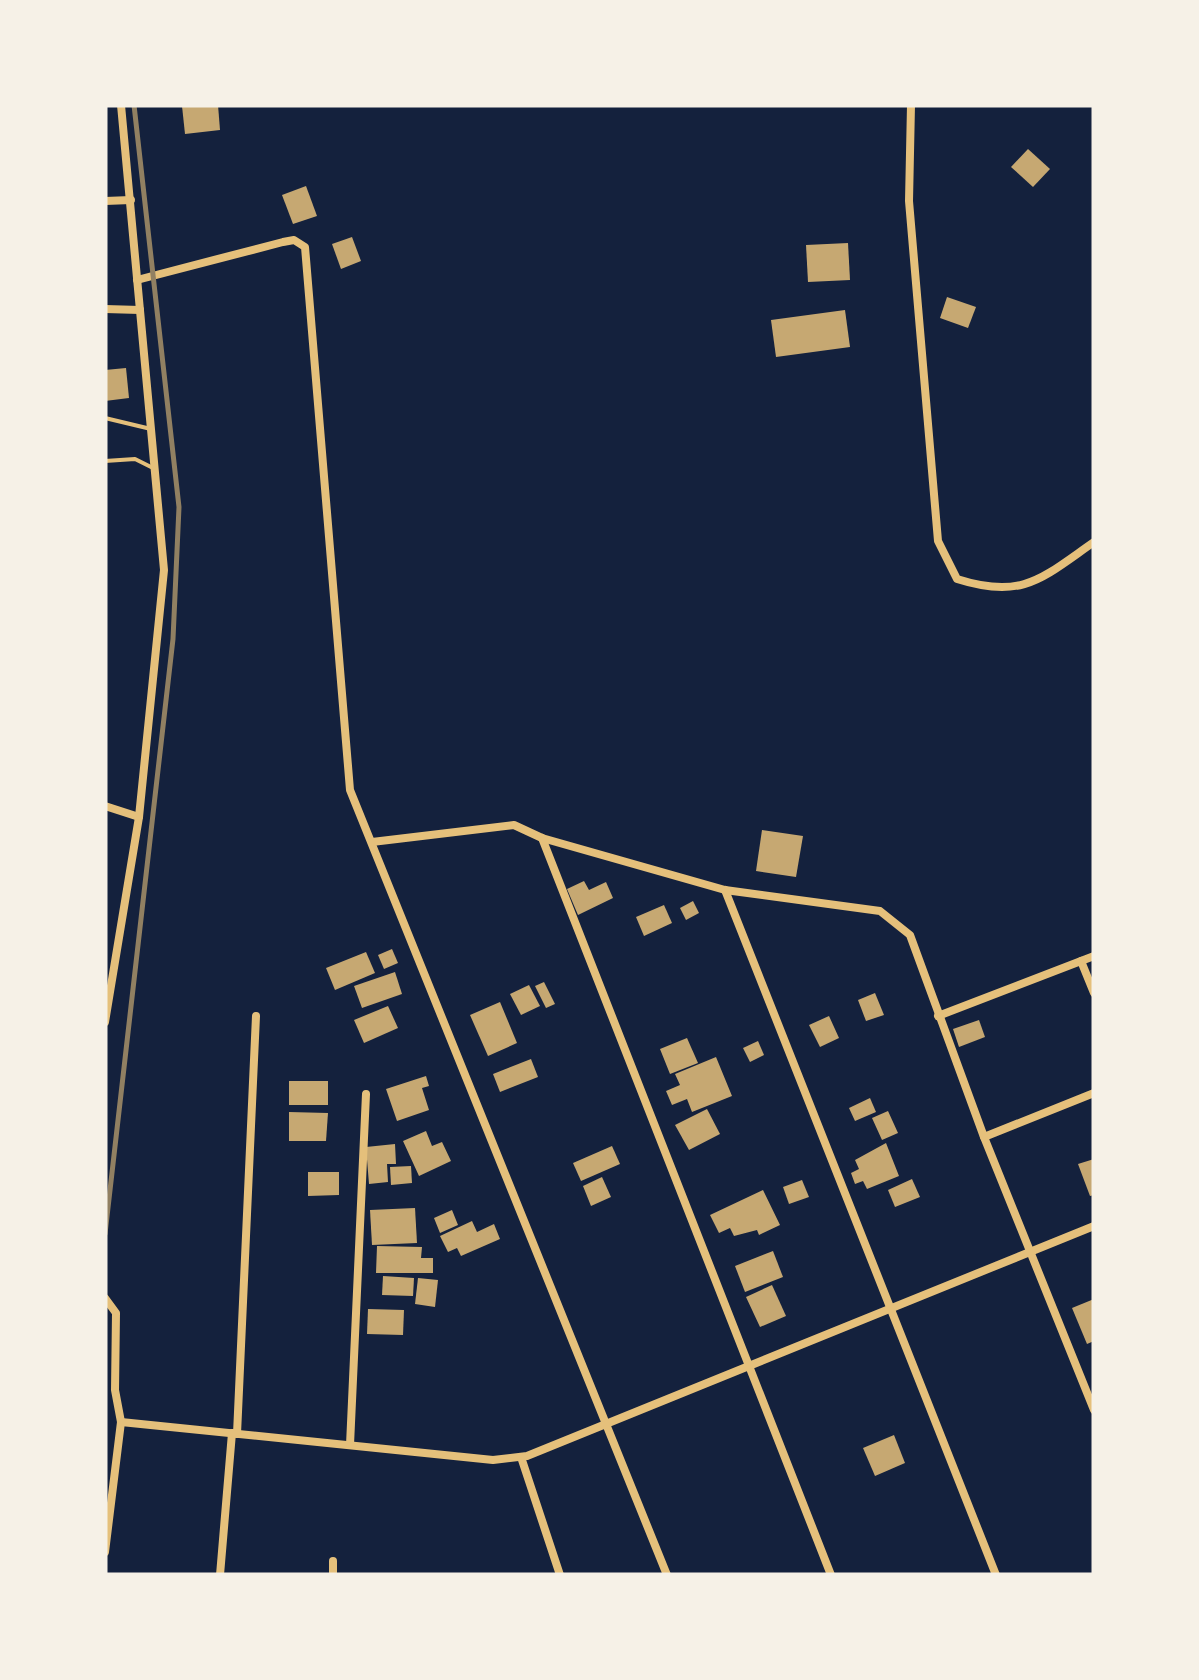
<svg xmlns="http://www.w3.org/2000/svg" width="1199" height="1680" viewBox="0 0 1199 1680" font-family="Cabin,sans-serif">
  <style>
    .building { fill: #c6a872 }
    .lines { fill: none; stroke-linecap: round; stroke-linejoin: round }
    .service { stroke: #e5c07b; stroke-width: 4 }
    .minor { stroke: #e5c07b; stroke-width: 8 }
    .rail { stroke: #918062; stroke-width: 5 }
  </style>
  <rect width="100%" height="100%" fill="#14213d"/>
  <g class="building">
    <path d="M218 105 220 130 185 134 182 106Z"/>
    <path d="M1028 149 1050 169 1033 187 1011 167Z"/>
    <path d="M306 186 317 216 293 224 282 195Z"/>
    <path d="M352 237 361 261 341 269 332 244Z"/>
    <path d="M848 243 850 280 808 282 806 245Z"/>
    <path d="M947 297 976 307 968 328 940 318Z"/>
    <path d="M845 310 850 347 776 357 771 320Z"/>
    <path d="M126 368 129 398 105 401V370Z"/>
    <path d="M762 830 803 836 796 877 756 871Z"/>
    <path d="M584 881 589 890 606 882 613 898 578 915 567 889Z"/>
    <path d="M693 901 699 913 686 920 680 908Z"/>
    <path d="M664 905 672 923 644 936 636 917Z"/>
    <path d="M392 949 398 963 384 969 378 955Z"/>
    <path d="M366 952 375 973 335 990 326 968Z"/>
    <path d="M395 972 402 994 362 1008 354 986Z"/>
    <path d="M544 982 555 1004 546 1008 535 986Z"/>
    <path d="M529 985 540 1006 521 1015 510 994Z"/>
    <path d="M875 993 884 1015 866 1021 858 1000Z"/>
    <path d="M500 1002 517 1043 488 1056 470 1015Z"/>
    <path d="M388 1006 398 1028 364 1043 354 1020Z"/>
    <path d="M829 1016 839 1038 820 1047 809 1025Z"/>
    <path d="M979 1020 985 1037 959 1047 953 1029Z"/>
    <path d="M687 1038 698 1063 670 1074 660 1049Z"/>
    <path d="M758 1041 764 1055 750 1062 743 1048Z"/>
    <path d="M716 1057 732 1096 692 1112 687 1099 672 1105 666 1091 680 1085 675 1074Z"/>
    <path d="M531 1059 538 1077 500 1092 493 1074Z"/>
    <path d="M426 1076 429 1086 422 1088 429 1110 397 1121 386 1089Z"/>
    <rect x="289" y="1081" width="39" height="24"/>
    <path d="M870 1098 876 1112 855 1121 849 1108Z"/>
    <path d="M707 1109 720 1134 689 1150 675 1125Z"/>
    <path d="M888 1111 898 1133 882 1140 872 1118Z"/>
    <path d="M289 1112 328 1113 326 1141H289Z"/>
    <path d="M426 1131 432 1146 442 1142 451 1161 419 1176 403 1141Z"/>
    <path d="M886 1143 899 1176 867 1189 863 1181 855 1184 851 1173 859 1169 855 1160Z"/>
    <path d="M395 1144 396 1164H387L388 1182 369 1184 366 1147Z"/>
    <path d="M612 1146 620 1164 581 1181 573 1163Z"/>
    <path d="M1094 1159V1195L1090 1196 1078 1164Z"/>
    <path d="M411 1166 412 1183 391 1185 390 1167Z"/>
    <path d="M308 1172H339V1195L308 1196Z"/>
    <path d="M602 1177 611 1197 591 1206 583 1186Z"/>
    <path d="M912 1179 920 1197 895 1207 888 1190Z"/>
    <path d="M802 1180 809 1197 789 1204 783 1187Z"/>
    <path d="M763 1190 780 1225 759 1235 757 1230 734 1236 730 1228 719 1233 710 1215Z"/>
    <path d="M415 1208 417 1243 372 1245 370 1210Z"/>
    <path d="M452 1210 458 1225 440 1233 434 1218Z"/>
    <path d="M472 1221 477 1232 494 1224 500 1239 461 1256 457 1248 448 1252 440 1236Z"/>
    <path d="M377 1246 422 1247 421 1258H433V1273H376Z"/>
    <path d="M773 1251 783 1277 745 1292 735 1266Z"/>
    <path d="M383 1276 414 1278 413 1296 382 1295Z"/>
    <path d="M418 1278 438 1280 435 1307 415 1304Z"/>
    <path d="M772 1285 786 1316 760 1327 746 1297Z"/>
    <path d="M1094 1299V1341L1087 1344 1072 1308Z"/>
    <path d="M368 1309 404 1310 403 1335 367 1334Z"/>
    <path d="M894 1435 905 1463 875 1476 863 1448Z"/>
  </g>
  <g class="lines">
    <g class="service">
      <path d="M105 418 151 429"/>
      <path d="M105 461 135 459 153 468"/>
    </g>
    <g class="minor">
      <path d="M911 105 909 201 938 541 957 579C1023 600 1042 578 1094 542"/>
      <path d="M105 201 131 200"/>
      <path d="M137 280 283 242 294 240 305 247 350 790 667 1575"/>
      <path d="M105 309 140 310"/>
      <path d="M105 806 139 817"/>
      <path d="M542 838 831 1575"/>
      <path d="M372 842 514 825 542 838 725 890 880 911 910 935 984 1137 1094 1410"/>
      <path d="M725 890 996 1575"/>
      <path d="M1081 961 1094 993"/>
      <path d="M938 1016 1094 956"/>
      <path d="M105 1022 139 817 164 570 121 105"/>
      <path d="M984 1137 1094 1093"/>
      <path d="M105 1298 116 1313 115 1390 121 1422 105 1552"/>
      <path d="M121 1422 493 1460 527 1456 1094 1226"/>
      <path d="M237 1434 256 1016"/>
      <path d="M350 1445 366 1094"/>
      <path d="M521 1457 560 1575"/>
      <path d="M220 1575 232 1433"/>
      <path d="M333 1575V1561"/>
    </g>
    <path class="rail" d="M105 1234 173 639 179 507 134 105"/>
  </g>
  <rect width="1199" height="1680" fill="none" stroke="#f6f1e7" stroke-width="215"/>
</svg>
